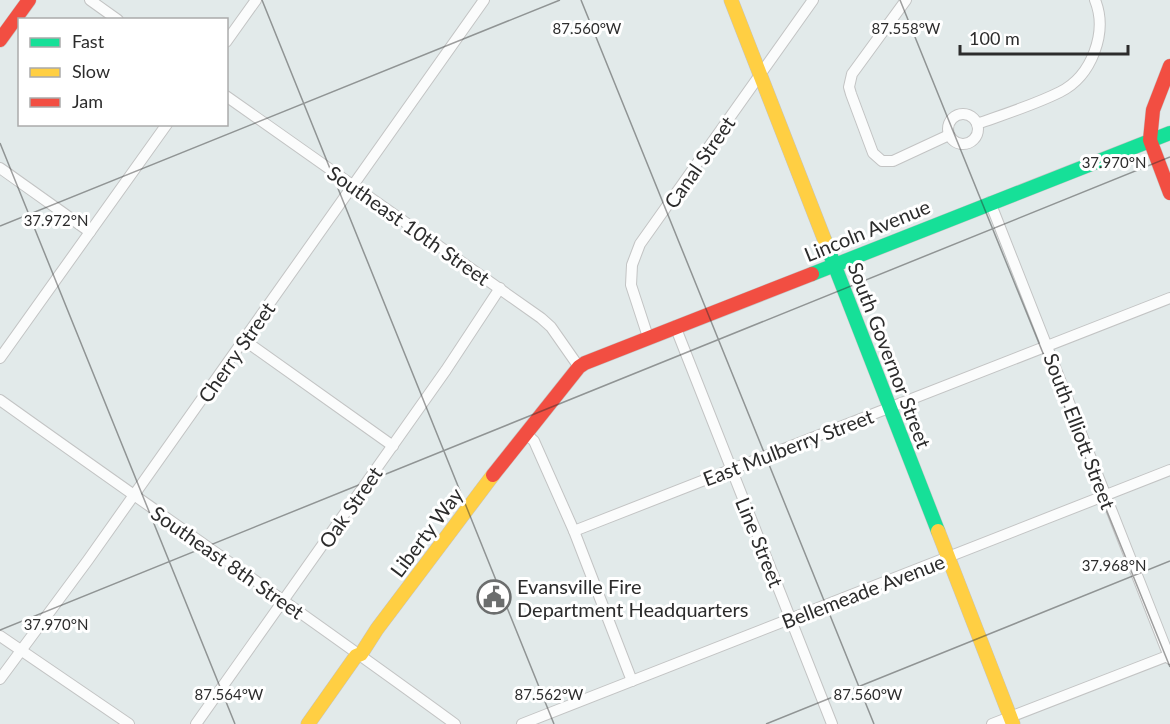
<svg xmlns="http://www.w3.org/2000/svg" width="1170" height="724" viewBox="0 0 1170 724" font-family="Lato,sans-serif">
  <style>
    .lines { fill: none; stroke-linecap: round; stroke-linejoin: round }
    .street-casing { stroke: #c3c4c4; stroke-width: 12 }
    .fast-casing { stroke: #c3c4c4; stroke-width: 15 }
    .slow-casing { stroke: #c3c4c4; stroke-width: 15 }
    .jam-casing { stroke: #c3c4c4; stroke-width: 15 }
    .street { stroke: #fbfcfc; stroke-width: 10 }
    .fast { stroke: #16e098; stroke-width: 14 }
    .slow { stroke: #ffcf43; stroke-width: 14 }
    .jam { stroke: #f24e42; stroke-width: 14 }
    .ticks { fill: none; stroke: #2c2c2c; stroke-width: 1.5; stroke-opacity: 0.45 }
    .labels { text-anchor: middle; dominant-baseline: central; stroke-width: 6; stroke-linejoin: round; paint-order: stroke }
    .street-label { font-size: 20px; fill: #2c2c2c; stroke: #fff }
    .poi-label { font-size: 20px; fill: #2c2c2c; stroke: #fff; text-anchor: start }
    .ticks-label { font-size: 15px; text-anchor: middle; fill: #2c2c2c; stroke: #fff; stroke-width: 6; stroke-linejoin: round; paint-order: stroke }
  </style>
  <rect width="100%" height="100%" fill="#e2eaea"/>
  <g class="lines">
    <defs>
      <g id="street">
        <path d="M90 0 118 20"/>
        <path d="M906 0 852 74 849 87 851 94 873 153 882 161H893L949 135"/>
        <path d="M226 42 256 0"/>
        <path d="M226 96 541 318 551 327 579 367"/>
        <circle cx="963" cy="129" r="15"/>
        <path d="M977 124C1005 114 1034 105 1060 92 1092 76 1108 32 1095 0"/>
        <path d="M0 168 90 232"/>
        <path d="M990 202 1170 659"/>
        <path d="M675 326 832 724"/>
        <path d="M648 337 631 285 632 265 640 244 813 0"/>
        <path d="M244 340 393 446"/>
        <path d="M0 358 167 124"/>
        <path d="M0 400C151 508 305 614 455 724"/>
        <path d="M525 433 534 441 574 531 632 681"/>
        <path d="M574 531 1170 298"/>
        <path d="M0 636 129 724"/>
        <path d="M0 679 88 560 484 0"/>
        <path d="M196 724 446 370 500 288"/>
        <path d="M522 724 1170 470"/>
        <path d="M992 724 1170 655"/>
      </g>
      <g id="fast">
        <path d="M825 241 938 531"/>
        <path d="M812 274 1170 133"/>
      </g>
      <g id="slow">
        <path d="M731 0 825 241"/>
        <path d="M938 531 1013 724"/>
        <path d="M308 724 356 656 361 654 377 629 493 475"/>
      </g>
      <g id="jam">
        <path d="M0 40 29 0"/>
        <path d="M1170 66 1153 110 1150 140 1170 193"/>
        <path d="M493 475 579 367 585 363 812 274"/>
      </g>
    </defs>
    <use href="#street" class="street-casing"/>
    <use href="#fast" class="fast-casing"/>
    <use href="#slow" class="slow-casing"/>
    <use href="#jam" class="jam-casing"/>
    <use href="#street" class="street"/>
    <use href="#fast" class="fast"/>
    <use href="#slow" class="slow"/>
    <use href="#jam" class="jam"/>
  </g>
  <path class="ticks" d="M262 0 554 724M581 0 874 724M900 0 1170 667M0 143 235 724M0 226 560 0M0 630 1170 157M766 724 1170 561"/>
  <defs>
    <symbol id="civic-ring" viewBox="-11 -11 22 22"><circle r="9.5" fill="#fff" stroke="#6c6e6e" stroke-width="1.5"/><path d="M-.6-6.5H3V-4.5H.6V-3L4-1V1h2V6H-6V1h2V-1L-.6-3ZM-1.2 2.5V6h2.4V2.5Z" fill="#6c6e6e"/></symbol>
  </defs>
  <g fill-rule="evenodd">
    <use href="#civic-ring" x="475" y="578" width="38" height="38"/>
  </g>
  <g class="labels">
    <g class="street-label">
      <text transform="translate(699 162) rotate(-55)">Canal Street</text>
      <text transform="translate(409 225) rotate(35)">Southeast 10th Street</text>
      <text transform="translate(867 230) rotate(-22)">Lincoln Avenue</text>
      <text transform="translate(236 352) rotate(-55)">Cherry Street</text>
      <text transform="translate(890 355) rotate(69)">South Governor Street</text>
      <text transform="translate(1080 431) rotate(69)">South Elliott Street</text>
      <text transform="translate(788 447) rotate(-21)">East Mulberry Street</text>
      <text transform="translate(350 507) rotate(-55)">Oak Street</text>
      <text transform="translate(426 532) rotate(-53)">Liberty Way</text>
      <text transform="translate(760 542) rotate(68)">Line Street</text>
      <text transform="translate(228 562) rotate(35)">Southeast 8th Street</text>
      <text transform="translate(863 591) rotate(-21)">Bellemeade Avenue</text>
    </g>
    <g class="poi-label">
      <text x="517" y="586">Evansville Fire<tspan x="517" dy="23">Department Headquarters</tspan></text>
    </g>
  </g>
  <g class="ticks-label">
    <text x="587" y="34">87.560°W</text>
    <text x="906" y="34">87.558°W</text>
    <text x="1114" y="168">37.970°N</text>
    <text x="56" y="226">37.972°N</text>
    <text x="1114" y="571">37.968°N</text>
    <text x="56" y="630">37.970°N</text>
    <text x="229" y="700">87.564°W</text>
    <text x="549" y="700">87.562°W</text>
    <text x="868" y="700">87.560°W</text>
  </g>
  <rect x="18" y="18" width="210" height="108" fill="#ffffff" stroke="#ababab" stroke-width="1.5"/>
  <rect x="30" y="38" width="30" height="9" fill="#16e098" stroke="#ababab" stroke-width="1.5"/>
  <text x="72" y="48" font-size="18" fill="#2c2c2c">Fast</text>
  <rect x="30" y="68" width="30" height="9" fill="#ffcf43" stroke="#ababab" stroke-width="1.5"/>
  <text x="72" y="78" font-size="18" fill="#2c2c2c">Slow</text>
  <rect x="30" y="98" width="30" height="9" fill="#f24e42" stroke="#ababab" stroke-width="1.5"/>
  <text x="72" y="108" font-size="18" fill="#2c2c2c">Jam</text>
  <path d="M960 45v9h168v-9" fill="none" stroke="#2c2c2c" stroke-width="3"/>
  <text x="969" y="45" font-size="18" fill="#2c2c2c" stroke="#ffffff" stroke-width="4.5" paint-order="stroke">100 m</text>
</svg>
